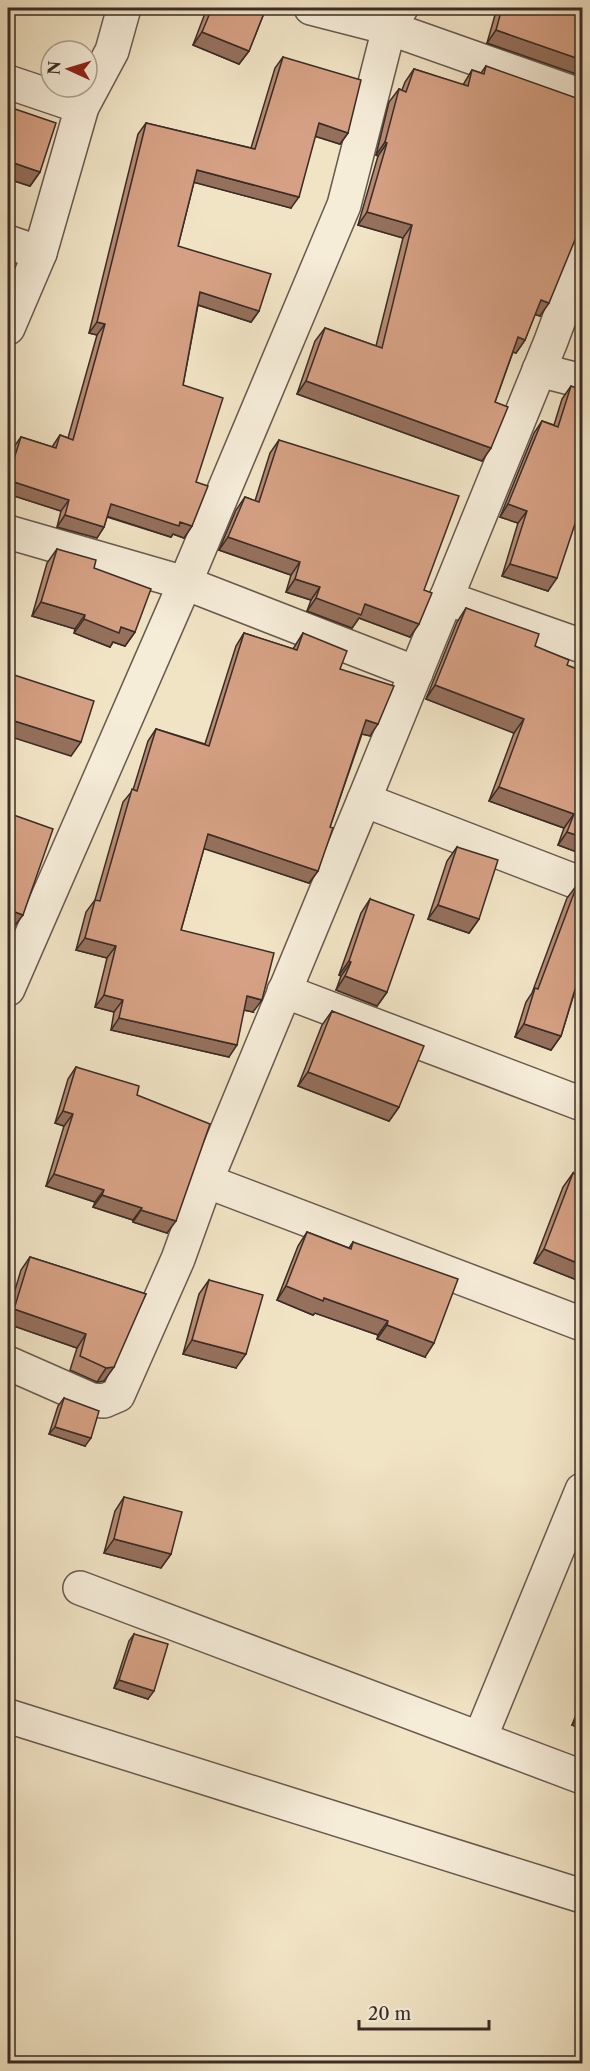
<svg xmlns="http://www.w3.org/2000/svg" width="590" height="2071" viewBox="0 0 590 2071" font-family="'Libre Caslon Text',serif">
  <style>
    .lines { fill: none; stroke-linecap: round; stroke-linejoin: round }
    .street-casing { stroke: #685a4e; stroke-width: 36 }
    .street { stroke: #f6edd9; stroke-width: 33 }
    .wall { fill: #b78a71; stroke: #3a2c26; stroke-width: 1.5 }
    .shaded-wall { fill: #95705c; stroke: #3a2c26; stroke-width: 1.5 }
    .building { fill: #d5a083; stroke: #3a2c26; stroke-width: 1.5 }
  </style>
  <rect width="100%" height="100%" fill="#f1e4c5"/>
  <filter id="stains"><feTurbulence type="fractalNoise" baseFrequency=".00333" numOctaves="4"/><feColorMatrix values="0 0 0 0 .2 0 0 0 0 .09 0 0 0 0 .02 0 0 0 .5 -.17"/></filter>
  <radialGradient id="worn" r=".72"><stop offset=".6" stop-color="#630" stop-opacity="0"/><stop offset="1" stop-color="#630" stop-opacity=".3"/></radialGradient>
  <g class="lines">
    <defs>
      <g id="street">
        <path d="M311 8 389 28 582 96"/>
        <path d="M8 82 82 107"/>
        <path d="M8 242 40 253"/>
        <path d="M8 328 40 253 82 107 112 51 124 8"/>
        <path d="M539 370 582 381"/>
        <path d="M8 532 185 583 416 673"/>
        <path d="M446 598 582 646"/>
        <path d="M364 800 582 884"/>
        <path d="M8 989 185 583 344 205 389 28 401 8"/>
        <path d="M284 991 582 1104"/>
        <path d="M206 1181 582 1324"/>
        <path d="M8 1363 92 1400 104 1401 118 1395 178 1259 206 1181 364 800 551 341 582 257"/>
        <path d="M80 1588 582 1777"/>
        <path d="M8 1716 582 1896"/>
        <path d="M480 1738 582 1490"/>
      </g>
    </defs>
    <use href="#street" class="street-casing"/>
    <use href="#street" class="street"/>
  </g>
  <g class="wall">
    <path d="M207 8H266L249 51 239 64 193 45Z"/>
    <path d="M497 8H582V76L487 43Z"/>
    <path d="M283 57 348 133 340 144 315 136 291 208 194 182 178 246 259 311 251 322 198 305 183 385 196 482 192 526 184 538 173 534 171 537 107 517 104 527 97 538 57 527 61 511 8 494V465L13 448 21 437 52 447 60 435 68 438 97 335 89 333 138 134 146 123 251 148 275 68Z"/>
    <path d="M486 66 578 239 574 241 540 316 535 314 525 340 516 353 513 352 495 402 482 461 297 394 315 341 325 328 376 346 403 238 358 225 378 156 376 155 389 102 399 89 402 90 405 82 414 69 463 85 472 70 481 73Z"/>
    <path d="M15 109 40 172 30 186 8 179V119Z"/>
    <path d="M582 308V329L576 327Z"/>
    <path d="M571 386 548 591 502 576 518 523 500 517 534 433 542 421 554 425 562 399Z"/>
    <path d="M279 440 424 590 410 637 359 618 352 628 307 611 311 600 286 592 291 575 219 550 236 510 245 497 255 501 270 453Z"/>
    <path d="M57 549 94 568 135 632 125 646 113 642 110 647 74 633 75 629 32 616 47 563Z"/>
    <path d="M466 608 535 646 567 665 582 854 558 845 564 828 489 801 514 733 426 699 457 622Z"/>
    <path d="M244 633 293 649 303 633 340 669 370 736 362 734 330 827 318 871 309 883 204 848 181 930 253 1012 244 1010 229 1057 111 1030 114 1012 95 1007 107 958 76 950 86 912 95 900 123 802 133 790 148 741 156 729 205 744 236 646Z"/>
    <path d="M457 847 479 919 469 933 428 919 447 861Z"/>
    <path d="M577 885 579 978 561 1036 551 1050 515 1037 526 1002 532 993 567 898Z"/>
    <path d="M370 899 387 992 377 1006 336 990 341 976 339 975 361 913Z"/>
    <path d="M332 1011 399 1107 389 1121 298 1086 322 1025Z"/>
    <path d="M76 1067 137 1095 167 1233 133 1222V1220L93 1207 95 1202 46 1186 64 1126 55 1123 68 1079Z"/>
    <path d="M573 1173 582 1282 534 1263 563 1187Z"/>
    <path d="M307 1232 349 1248 353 1242 425 1357 377 1339 378 1335 315 1313 313 1315 277 1300 298 1246Z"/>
    <path d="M30 1257 146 1294 104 1381 97 1382 70 1370 77 1348 8 1324V1313L21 1270Z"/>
    <path d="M209 1280 236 1368 183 1354 199 1294Z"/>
    <path d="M64 1398 85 1446 49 1434 58 1406Z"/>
    <path d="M124 1497 171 1554 161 1568 104 1553 115 1511Z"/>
    <path d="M134 1634 148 1699 114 1688 129 1641Z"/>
    <path d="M582 1699V1729L572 1725Z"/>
  </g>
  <g class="shaded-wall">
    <path d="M496 30 582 60V76L487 43Z"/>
    <path d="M202 32 249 51 239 64 193 45Z"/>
    <path d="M319 123 348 133 340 144 311 135Z"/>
    <path d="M385 142 387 143 378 156 376 155Z"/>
    <path d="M8 161 40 172 30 186 8 179Z"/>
    <path d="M197 170 299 197 291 208 189 181Z"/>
    <path d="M367 212 412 225 403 238 358 225Z"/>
    <path d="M582 228V239H578L570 243 579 230Z"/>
    <path d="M200 292 259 311 251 322 192 303Z"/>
    <path d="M541 300 549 303 540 316 531 313Z"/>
    <path d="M582 318V329L576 327Z"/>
    <path d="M97 322 105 324 97 335 89 333Z"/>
    <path d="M518 337 525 340 516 353 508 351Z"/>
    <path d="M306 381 491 448 482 461 297 394Z"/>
    <path d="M8 480 69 500 61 511 8 494Z"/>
    <path d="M111 504 180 522 192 526 184 538 173 534 171 537 103 515Z"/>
    <path d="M508 504 527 511 518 523 500 517Z"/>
    <path d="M65 515 104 527 97 538 57 527Z"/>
    <path d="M228 537 300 562 291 575 219 550Z"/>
    <path d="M510 564 557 578 548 591 502 576Z"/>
    <path d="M295 579 320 587 311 600 286 592Z"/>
    <path d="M316 598 365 604 419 624 410 637 359 618 352 628 307 611Z"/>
    <path d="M41 602 85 615 75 629 32 616Z"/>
    <path d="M84 619 121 627 135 632 125 646 113 642 110 647 74 633Z"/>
    <path d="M435 685 524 719 514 733 426 699Z"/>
    <path d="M8 719 81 742 71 756 8 736Z"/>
    <path d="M366 720 378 724 370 736 358 733Z"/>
    <path d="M499 787 574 814 564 828 489 801Z"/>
    <path d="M567 832 582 837V854L558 845Z"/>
    <path d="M208 834 318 871 309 883 199 847Z"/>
    <path d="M438 905 479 919 469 933 428 919Z"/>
    <path d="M15 912 23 915 13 928 8 926Z"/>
    <path d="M85 938 116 946 107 958 76 950Z"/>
    <path d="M349 961 351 962 341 976 339 975Z"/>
    <path d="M582 964V979L574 976Z"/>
    <path d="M345 976 387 992 377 1006 336 990Z"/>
    <path d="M104 995 123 1000 114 1012 95 1007Z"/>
    <path d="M247 996 262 1000 253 1012 239 1009Z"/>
    <path d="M119 1018 237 1045 229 1057 111 1030Z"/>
    <path d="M524 1024 561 1036 551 1050 515 1037Z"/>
    <path d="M308 1072 399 1107 389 1121 298 1086Z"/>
    <path d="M63 1111 73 1114 64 1126 55 1123Z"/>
    <path d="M54 1174 104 1190 95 1202 46 1186Z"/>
    <path d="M102 1195 142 1208 133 1220 93 1207Z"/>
    <path d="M141 1210 176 1221 167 1233 133 1222Z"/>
    <path d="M544 1249 582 1265V1282L534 1263Z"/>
    <path d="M286 1286 324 1298 388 1321 378 1335 315 1313 313 1315 277 1300Z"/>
    <path d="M14 1309 86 1334 77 1348 8 1324V1319Z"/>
    <path d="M387 1325 434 1343 425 1357 377 1339Z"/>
    <path d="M192 1340 246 1354 236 1368 183 1354Z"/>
    <path d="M114 1367 104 1381 97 1382 106 1368Z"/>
    <path d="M55 1427 91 1438 85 1446 49 1434Z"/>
    <path d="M114 1539 171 1554 161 1568 104 1553Z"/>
    <path d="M119 1680 154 1691 148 1699 114 1688Z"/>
    <path d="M582 1710V1729L572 1725Z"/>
  </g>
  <g class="building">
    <path d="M212 8H266L249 51 202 32Z"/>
    <path d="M502 8H582V60L496 30Z"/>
    <path d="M283 57 361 80 348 133 319 123 299 197 197 170 178 246 271 274 259 311 200 292 183 385 223 398 196 482 208 486 192 526 180 522 179 526 111 504 104 527 65 515 69 500 8 480V477L21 437 56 448 60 435 73 440 105 324 97 322 146 123 255 149Z"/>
    <path d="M486 66 582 100V228L579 230 549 303 541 300 525 340 518 337 495 402 508 407 491 448 306 381 325 328 382 348 412 225 367 212 387 143 385 142 399 89 406 92 414 69 468 86 472 70 484 74Z"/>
    <path d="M15 109 56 123 40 172 8 161V131Z"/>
    <path d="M571 386 582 390V503L557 578 510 564 527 511 508 504 542 421 558 427Z"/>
    <path d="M279 440 459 496 424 590 432 593 419 624 365 604 361 615 316 598 320 587 295 579 300 562 228 537 245 497 259 502Z"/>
    <path d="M57 549 96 560 94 568 151 589 135 632 121 627 119 633 84 619 85 615 41 602Z"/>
    <path d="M466 608 539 634 535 646 569 660 567 665 582 671V837L567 832 574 814 499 787 524 719 435 685Z"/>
    <path d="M244 633 297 650 303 633 347 651 340 669 394 686 378 724 366 720 330 827 333 828 318 871 208 834 181 930 274 953 262 1000 247 996 237 1045 119 1018 123 1000 104 995 116 946 85 938 95 900 100 901 132 789 137 791 156 729 209 746Z"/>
    <path d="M8 673 94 701 81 742 8 719Z"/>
    <path d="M8 813 53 829 23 915 15 912 8 945Z"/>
    <path d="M457 847 498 860 479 919 438 905Z"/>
    <path d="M577 885 582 886V966L561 1036 524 1024 535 988 538 989Z"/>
    <path d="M370 899 414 915 387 992 345 976 351 962 349 961Z"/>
    <path d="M332 1011 424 1046 399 1107 308 1072Z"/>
    <path d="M76 1067 139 1086 137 1095 210 1124 176 1221 141 1210 142 1208 102 1195 104 1190 54 1174 73 1114 63 1111Z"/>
    <path d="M573 1173 582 1177V1265L544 1249Z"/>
    <path d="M307 1232 351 1249 353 1242 458 1279 434 1343 387 1325 388 1321 324 1298 323 1301 286 1286Z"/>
    <path d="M30 1257 146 1294 114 1367 106 1368 80 1356 86 1334 14 1309Z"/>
    <path d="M209 1280 263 1295 246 1354 192 1340Z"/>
    <path d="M64 1398 99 1411 91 1438 55 1427Z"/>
    <path d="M124 1497 182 1512 171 1554 114 1539Z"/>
    <path d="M134 1634 168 1644 154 1691 119 1680Z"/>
  </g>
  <rect width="590" height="2071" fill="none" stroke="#f1e4c5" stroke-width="30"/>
  <rect x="9" y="9" width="572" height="2053" fill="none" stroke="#3a2c26" stroke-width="3"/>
  <rect x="15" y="15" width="560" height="2041" fill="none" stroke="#3a2c26" stroke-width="1.5"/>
  <g transform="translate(69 69) rotate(274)"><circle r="28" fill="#f6edd9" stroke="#aba091" stroke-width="1.5"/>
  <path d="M0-4.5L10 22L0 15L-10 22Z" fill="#8f2418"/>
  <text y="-9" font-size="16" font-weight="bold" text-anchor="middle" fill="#3a2c26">N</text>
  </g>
  <path d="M359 2020v9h130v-9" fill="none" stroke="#3a2c26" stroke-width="3"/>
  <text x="368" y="2020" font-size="18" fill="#3a2c26" stroke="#f6edd9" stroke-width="4.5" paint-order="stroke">20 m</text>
  <rect width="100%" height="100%" filter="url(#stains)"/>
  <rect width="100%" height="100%" fill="url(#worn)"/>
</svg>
